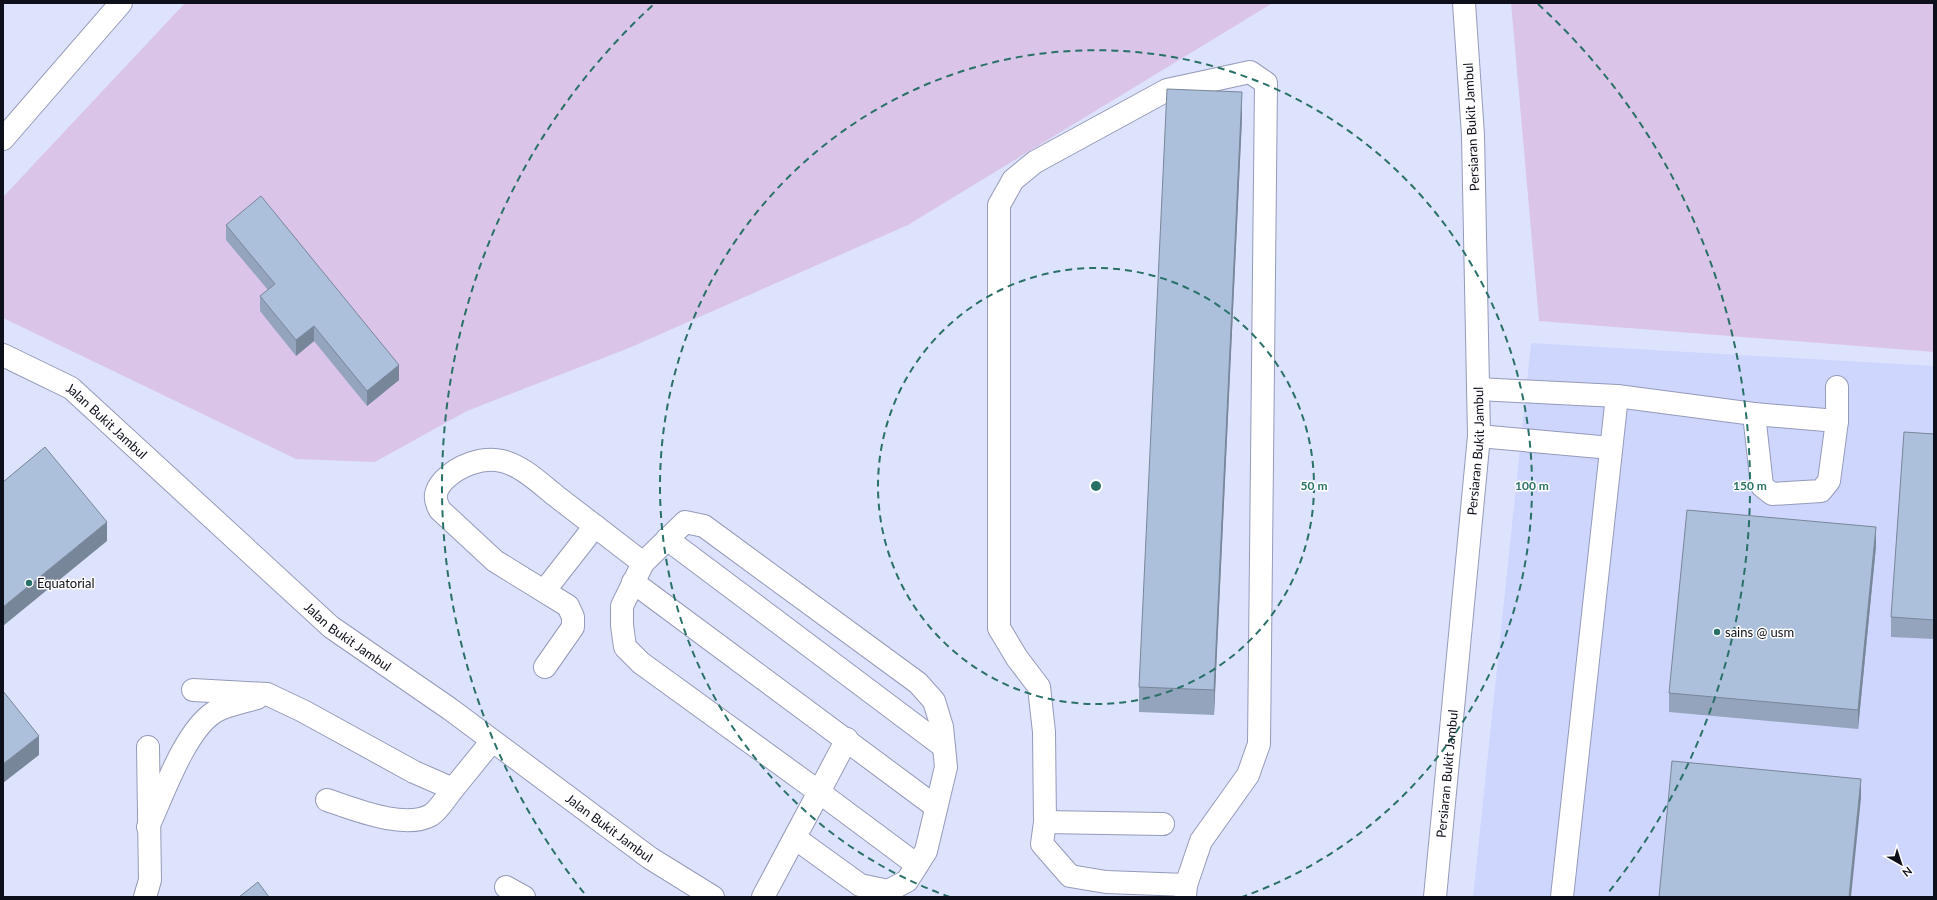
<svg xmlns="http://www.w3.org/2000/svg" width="1937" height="900" viewBox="0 0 1937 900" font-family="Lato,sans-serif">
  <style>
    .built { fill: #ced6fe }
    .green { fill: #dac5e8 }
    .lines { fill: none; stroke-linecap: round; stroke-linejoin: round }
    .minor-casing { stroke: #949ab8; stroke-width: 24 }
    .minor { stroke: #fff; stroke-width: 22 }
    .wall { fill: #94a4bc }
    .shaded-wall { fill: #788699 }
    .building { fill: #acbfdb; stroke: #788699 }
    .ring { fill: none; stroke: #297168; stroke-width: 2; stroke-dasharray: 7 5 }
    .poi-dot { fill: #297168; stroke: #fff; stroke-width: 1.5 }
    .labels { text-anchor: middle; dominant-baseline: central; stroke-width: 3; stroke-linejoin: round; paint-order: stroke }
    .street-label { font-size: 13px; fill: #0d0f1a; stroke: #fff }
    .poi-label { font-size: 13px; fill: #0d0f1a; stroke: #fff; text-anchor: start }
    .centre { fill: #297168; stroke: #fff; stroke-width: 2 }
    .ring-label { font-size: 12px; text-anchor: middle; font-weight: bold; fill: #297168; stroke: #fff; stroke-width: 3; stroke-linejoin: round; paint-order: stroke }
  </style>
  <rect width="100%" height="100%" fill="#dee3fd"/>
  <path class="built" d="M1531 343 1934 366V897H1473Z"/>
  <g class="green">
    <path d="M185 3H1273L908 225 629 348 467 411 375 462 296 459 3 318V197Z"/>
    <path d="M1511 3H1934V352L1539 321Z"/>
  </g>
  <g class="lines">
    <defs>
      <g id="minor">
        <path d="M3 139 121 3"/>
        <path id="s1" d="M3 355 71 388 331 627 450 709 650 858 713 897"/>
        <path d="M1478 389 1617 396 1754 414 1837 421"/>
        <path d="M1754 414 1762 486 1772 494 1821 491 1829 481 1837 421V387"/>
        <path d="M1479 436 1611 448"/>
        <path d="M667 539 944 747"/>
        <path d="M633 582 936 807"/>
        <path d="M545 590 595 526"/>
        <path d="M545 667 573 627V617L568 606 495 561 440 510C433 498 435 490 444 480 458 466 482 456 502 461 521 465 541 484 556 496 585 518 614 541 643 563"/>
        <path d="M193 690 267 694 303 711 414 772 453 789 492 741"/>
        <path d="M847 739 819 792 917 865"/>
        <path d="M327 800C354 809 405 830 431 815 438 811 448 795 453 789"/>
        <path d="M1045 822 1163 824"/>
        <path d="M148 827C163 795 184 733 213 713 223 706 244 702 257 698"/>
        <path d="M506 887 524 897"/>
        <path d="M145 897 150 880 148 747"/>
        <path d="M763 897 819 792 641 663 625 647 622 625V606L643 563 685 522 704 526 918 683 934 701 942 727 946 767 926 851 907 881 888 891 860 885 795 838"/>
        <path d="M1185 897 1186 885 1201 841 1248 775 1259 744 1266 83 1250 72 1167 90 1035 162 1013 180 999 205V628L1017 658 1039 687 1044 732 1045 822 1042 844 1070 876 1106 882 1186 885"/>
        <path id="s2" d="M1435 897 1479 436 1473 135 1464 3"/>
        <path d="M1562 897 1617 396"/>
      </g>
    </defs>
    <use href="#minor" class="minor-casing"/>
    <use href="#minor" class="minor"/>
  </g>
  <g class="wall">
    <path d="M1242 118 1214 715 1139 712V687Z"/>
    <path d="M226 225 399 380 367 406 314 341 296 356 260 311V296L268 290 226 240Z"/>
    <path d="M1934 434V639L1891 637V617Z"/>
    <path d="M1876 546 1858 729 1669 712V693Z"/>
  </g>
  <g class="shaded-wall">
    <path d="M1242 92V118L1214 715V690Z"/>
    <path d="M314 326V341L296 356V340Z"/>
    <path d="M399 365V380L367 406V391Z"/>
    <path d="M107 522V541L3 626V607Z"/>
    <path d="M1876 527V546L1858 729V710Z"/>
    <path d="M39 736V755L3 783V764Z"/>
    <path d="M1861 779V798L1851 897H1849Z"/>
  </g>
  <g class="building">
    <path d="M1167 89 1242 92 1214 690 1139 687Z"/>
    <path d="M261 196 399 365 367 391 314 326 296 340 260 296 275 284 226 225Z"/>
    <path d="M1904 432 1934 434V620L1891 617Z"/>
    <path d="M45 447 107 522 3 607V482Z"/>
    <path d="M1687 510 1876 527 1858 710 1669 693Z"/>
    <path d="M3 691 39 736 3 764Z"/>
    <path d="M1672 761 1861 779 1849 897H1659Z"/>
    <path d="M258 882 269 897H239Z"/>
  </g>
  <g class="ring">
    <circle cx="1096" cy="486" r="218"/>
    <path d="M950 897A436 436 0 1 1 1242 897"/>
    <path d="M584 893A654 654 0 0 1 654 4M1538 4A654 654 0 0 1 1608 893"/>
  </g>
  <g class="poi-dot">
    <circle cx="29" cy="583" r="4"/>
    <circle cx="1717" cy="632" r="4"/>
  </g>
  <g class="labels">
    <g class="street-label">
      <text transform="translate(1471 127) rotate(-93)">Persiaran Bukit Jambul</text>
      <text stroke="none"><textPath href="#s1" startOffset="124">Jalan Bukit Jambul</textPath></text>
      <text stroke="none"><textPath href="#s2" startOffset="448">Persiaran Bukit Jambul</textPath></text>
      <text stroke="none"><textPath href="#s1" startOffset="448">Jalan Bukit Jambul</textPath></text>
      <text stroke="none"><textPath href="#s2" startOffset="124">Persiaran Bukit Jambul</textPath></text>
      <text stroke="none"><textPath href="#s1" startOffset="772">Jalan Bukit Jambul</textPath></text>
    </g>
    <g class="poi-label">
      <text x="37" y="583">Equatorial</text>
      <text x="1725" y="632">sains @ usm</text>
    </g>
  </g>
  <circle cx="1096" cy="486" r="6" class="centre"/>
  <g class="ring-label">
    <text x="1314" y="490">50 m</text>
    <text x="1532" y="490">100 m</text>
    <text x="1750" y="490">150 m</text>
  </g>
  <rect width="1937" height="900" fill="none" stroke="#0d0f1a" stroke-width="8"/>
  <g transform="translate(1901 864) rotate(141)" stroke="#ffffff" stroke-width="3" paint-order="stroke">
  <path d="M0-3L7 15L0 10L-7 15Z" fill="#0d0f1a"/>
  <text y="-6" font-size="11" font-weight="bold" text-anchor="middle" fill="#0d0f1a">N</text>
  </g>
</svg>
